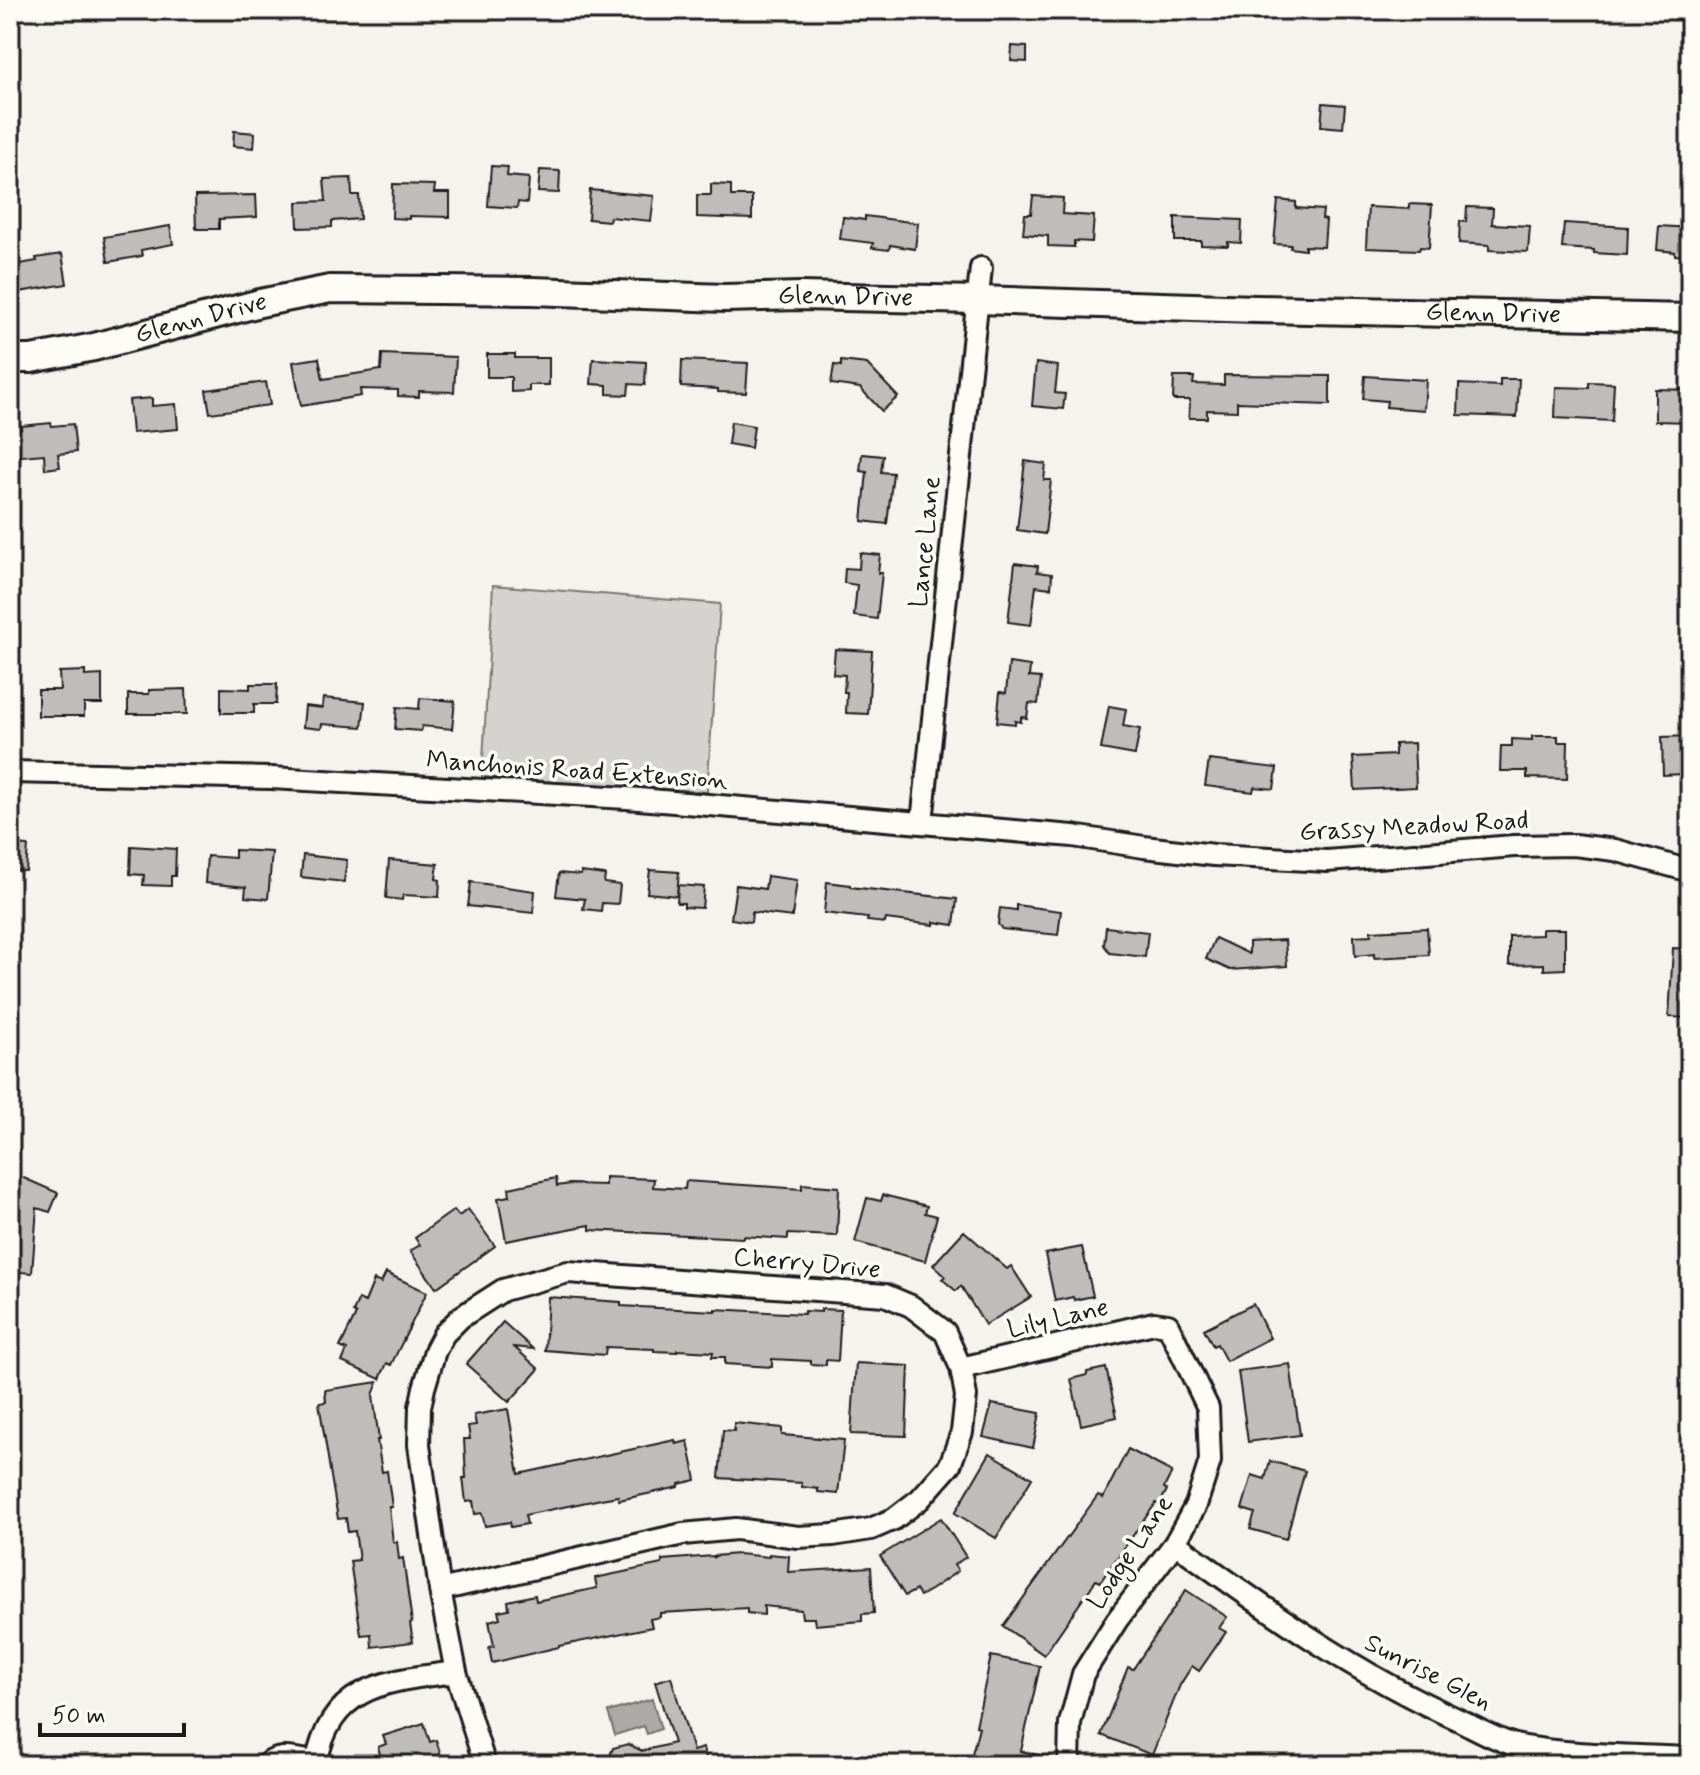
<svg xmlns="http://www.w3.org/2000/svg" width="1700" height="1775" viewBox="0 0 1700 1775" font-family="Mynerve,sans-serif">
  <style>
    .green { fill: #d4d3cf; stroke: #787876; stroke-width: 2 }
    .water { fill: #abaaa6; stroke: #72716f; stroke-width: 2 }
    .building { fill: #bebdba; stroke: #1c1c1c; stroke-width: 2 }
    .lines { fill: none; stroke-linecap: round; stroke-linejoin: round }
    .service-casing { stroke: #1c1c1c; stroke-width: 16 }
    .minor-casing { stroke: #1c1c1c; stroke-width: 26 }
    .tertiary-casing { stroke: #1c1c1c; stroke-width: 32 }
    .service { stroke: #fdfcf7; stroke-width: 10 }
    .minor { stroke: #fdfcf7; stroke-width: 20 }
    .tertiary { stroke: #fdfcf7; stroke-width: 26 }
    .labels { text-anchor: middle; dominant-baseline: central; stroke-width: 7; stroke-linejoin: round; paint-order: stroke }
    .street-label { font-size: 26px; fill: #1c1c1c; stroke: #fdfcf7 }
  </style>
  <rect width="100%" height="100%" fill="#f4f3ee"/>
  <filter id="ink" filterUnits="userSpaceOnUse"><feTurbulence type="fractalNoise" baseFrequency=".0125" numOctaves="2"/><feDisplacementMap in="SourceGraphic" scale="16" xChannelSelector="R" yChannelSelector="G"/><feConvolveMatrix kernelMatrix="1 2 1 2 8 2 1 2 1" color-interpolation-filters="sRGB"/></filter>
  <g filter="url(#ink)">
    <path class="green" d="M493 585 720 604 707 792 482 777Z"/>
    <path class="water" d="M652 1699 661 1729 647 1734 644 1726 615 1735 608 1712Z"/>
    <g class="building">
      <path d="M1012 46 1027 47V62L1011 61Z"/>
      <path d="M1323 103 1345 105 1343 128 1321 126Z"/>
      <path d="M234 131 255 133 254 148 233 146Z"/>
      <path d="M491 166 508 167 507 176 529 178 527 203 518 202 517 208 488 206Z"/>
      <path d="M540 170 560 171 559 193 538 192Z"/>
      <path d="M351 178 352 195H359L360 219 332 221V227L298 228 297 202 326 201 324 179Z"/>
      <path d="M393 184 435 185 434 193H450V217L409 216V219L392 218Z"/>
      <path d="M711 184 731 185V196H752V219L697 217V195H711Z"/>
      <path d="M590 190 654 196 651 221 610 217 609 221 588 219Z"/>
      <path d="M256 195 257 217 219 219V229H196L195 196Z"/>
      <path d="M1033 196 1063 198 1062 214 1094 216 1092 242 1074 241V247L1048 246V236L1023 234 1025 214H1031Z"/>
      <path d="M1278 200 1296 202V208L1323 210 1322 219 1326 220 1324 247 1305 246V250L1290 248 1291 245 1274 244Z"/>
      <path d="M1409 204 1432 205 1429 248 1420 247 1419 250 1366 248 1368 207 1409 209Z"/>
      <path d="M1467 207 1493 208 1492 224 1530 226 1528 252 1489 250V245L1459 243 1460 221 1466 222Z"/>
      <path d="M865 216 918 223 915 249 890 245 889 250 872 248 873 243 840 239 843 217 865 220Z"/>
      <path d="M1175 217 1242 220 1241 243 1228 242V246L1201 245V241H1175Z"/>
      <path d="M1564 223 1628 227 1627 255 1594 253V250L1562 248Z"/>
      <path d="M170 226 173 244 141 250 142 256 108 262 104 237Z"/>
      <path d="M1659 226 1690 228V256L1675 255V252L1657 250Z"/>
      <path d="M62 254 67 284 19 292 14 265 37 261 36 258Z"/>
      <path d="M382 354 456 357 454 392 419 391V397L398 396V390L360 389 361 396 301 406 293 362 319 358 323 379 381 370Z"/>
      <path d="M487 354H515V358H549V385H529V391L511 392V377H487Z"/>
      <path d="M593 359 646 362 645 385 629 384 628 395 607 394V385L591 384Z"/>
      <path d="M682 360 748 363 746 393 718 392V389L681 387Z"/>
      <path d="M841 361 867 364 898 397 882 411 860 388 831 384 834 365 841 366Z"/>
      <path d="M1036 363 1058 366 1055 393 1065 394 1063 409 1032 406Z"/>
      <path d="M1224 375 1330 376V405L1237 402V411L1207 410V418H1189L1190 400H1173L1174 377H1194L1193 384 1224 385Z"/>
      <path d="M1365 376 1426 380 1424 410 1386 407 1387 401 1363 399Z"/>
      <path d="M1500 379H1519L1517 417 1458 415 1459 384 1500 386Z"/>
      <path d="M266 382 270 405 210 413 206 390Z"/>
      <path d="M1589 382 1614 383 1612 421 1555 418 1556 387 1589 388Z"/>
      <path d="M1655 389 1690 390V422L1655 421Z"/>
      <path d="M152 398V406L176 404 178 429 132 433 129 400Z"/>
      <path d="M731 422 754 426 751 448 728 444Z"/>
      <path d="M51 423 52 426 73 424 76 452 58 454 60 467 45 469 44 454 10 457V430L21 429V426Z"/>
      <path d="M862 454 883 456 881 472 893 473 887 524 862 521 867 472 860 471Z"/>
      <path d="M1025 461 1046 464 1044 480H1051L1045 534 1017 530Z"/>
      <path d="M860 553 880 555 878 573H882L877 619 854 616 857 585 844 583 845 568 859 569Z"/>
      <path d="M1015 563 1038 566 1037 572 1052 574 1051 588 1036 586 1031 625 1008 622Z"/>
      <path d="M835 649 872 651 868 714 846 713 847 692H844L845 675 833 674Z"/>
      <path d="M1009 663 1030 666 1029 677 1041 678 1038 704 1029 703 1027 718 1021 717V722L1015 721V724L997 722 1000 692 1006 693Z"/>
      <path d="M85 671V676L102 675V704H84V716H38V690H60L59 672Z"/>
      <path d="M250 684H277L276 704H254V713H221V688L250 689Z"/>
      <path d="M186 689 187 714H128V694H149V690Z"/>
      <path d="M323 698 365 702 362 727 322 724 321 729 303 727 305 706 322 708Z"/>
      <path d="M420 698 455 701 452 729 422 726 421 731 395 729 397 707 419 709Z"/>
      <path d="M1109 706 1126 709 1123 726 1140 729 1135 755 1101 749Z"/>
      <path d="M1532 736H1558V742H1568L1567 779 1527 778V771H1500L1501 746H1512V739L1532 740Z"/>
      <path d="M1690 736V764H1683L1684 774 1663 775 1662 737Z"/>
      <path d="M1414 743 1416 787 1355 790 1353 757 1395 755V744Z"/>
      <path d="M1209 760 1277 768 1274 789 1254 787 1253 792 1205 786Z"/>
      <path d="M10 845 28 846 26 871 10 870Z"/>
      <path d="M131 846 176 849 175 876H171V886L143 885 144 875 130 874Z"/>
      <path d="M235 850 272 852 268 899 245 897 246 887 205 883 207 856 235 858Z"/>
      <path d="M303 855 347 860 344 882 301 877Z"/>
      <path d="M389 860 438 864 436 879 440 880 439 897 403 895 402 900 386 898Z"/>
      <path d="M650 870 679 872 677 896 647 893Z"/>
      <path d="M581 872 605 875 604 883 620 885 618 904 602 903 601 911 583 909 585 899 556 896 559 873 581 875Z"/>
      <path d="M767 876 797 880 792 917 752 912 751 922 731 919 736 885 765 889Z"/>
      <path d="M471 882 535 891 533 913 468 906Z"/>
      <path d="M827 882 850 885V887L957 899 954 925 934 922V925L886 919 885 923 867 921 868 918 824 913Z"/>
      <path d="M678 885 704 887 702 908 684 907V903H677Z"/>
      <path d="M1016 905 1061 911 1058 935 1002 929 998 924 1000 908 1016 910Z"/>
      <path d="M1106 927 1148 932 1145 957 1110 953 1104 945Z"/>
      <path d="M1427 928 1429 955 1374 958V954L1355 956 1354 936 1371 935V931Z"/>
      <path d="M1542 929H1565V969L1544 970V964L1509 965V936L1542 935Z"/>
      <path d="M1215 938 1249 954V942L1285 940 1287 966 1230 970 1206 959Z"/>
      <path d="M1673 948 1690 949V1018L1669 1017Z"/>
      <path d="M10 1172 58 1193 50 1212 37 1208 32 1273 10 1271Z"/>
      <path d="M605 1177 654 1179 653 1187 685 1189 686 1181 802 1189V1184L839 1187 837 1236 788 1234V1239L743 1236V1238L590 1230V1225L506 1241 498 1198 510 1196 509 1188 556 1178 557 1186 570 1184 605 1185Z"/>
      <path d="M883 1195 927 1206 925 1213 937 1216 925 1261 855 1242 867 1198 881 1201Z"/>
      <path d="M468 1209 495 1246 436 1288 410 1251 420 1245 415 1238 454 1210 459 1216Z"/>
      <path d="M964 1231 1007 1269 1011 1266 1031 1297 985 1325 961 1286 956 1291 942 1279 945 1276 933 1265Z"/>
      <path d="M1082 1247 1093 1296 1074 1300 1073 1297 1055 1301 1045 1254Z"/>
      <path d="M386 1273 427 1292 391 1365 387 1363 380 1379 342 1362 347 1350 340 1347 356 1314 353 1312 359 1299 365 1302 374 1280 381 1283Z"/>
      <path d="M548 1297 621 1302V1306L715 1311V1309L804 1314V1311L821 1312V1309L841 1310 838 1361 826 1360V1365L811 1364V1361L772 1359V1367L725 1364V1357H712L713 1352 677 1350V1352L654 1351V1349L606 1347 605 1355 545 1350Z"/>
      <path d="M1253 1304 1270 1338 1226 1361 1217 1344 1213 1346 1204 1329Z"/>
      <path d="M503 1322 533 1349 514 1347 539 1369 509 1402 466 1364Z"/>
      <path d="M856 1363 909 1366 906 1436 851 1434Z"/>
      <path d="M1290 1364 1300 1435 1248 1442 1238 1371Z"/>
      <path d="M1106 1368 1117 1417 1081 1425 1071 1379 1087 1375V1372Z"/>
      <path d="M378 1382 373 1395 379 1440H377L382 1472 387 1471 392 1507H389L393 1542H397L399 1559 403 1558 412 1622 410 1623 413 1642 372 1647 371 1634 361 1635 350 1561 359 1560 355 1531 348 1532 346 1518 338 1519 319 1403 326 1402 325 1390Z"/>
      <path d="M992 1404 1040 1413 1033 1448 983 1437Z"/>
      <path d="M508 1409 519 1474 675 1440 676 1444 688 1441 696 1480 679 1484V1487L652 1493 619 1500 618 1496 601 1499 525 1515 527 1524 511 1527 510 1522 485 1526 482 1513 475 1514 473 1501 466 1502 463 1478H466L464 1439H470L468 1426 476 1425 474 1415Z"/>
      <path d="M734 1423 782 1428V1435L844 1440 838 1494 818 1492V1489L802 1487V1483L719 1478 723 1430 734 1431Z"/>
      <path d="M1128 1449 1172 1472 1164 1488 1167 1490 1159 1505 1156 1503 1100 1582 1096 1580 1044 1655 1003 1626 1098 1495 1103 1498Z"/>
      <path d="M990 1453 1032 1478 996 1538 955 1513Z"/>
      <path d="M1270 1461 1305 1471 1286 1539 1250 1529 1255 1513 1242 1509 1252 1475 1265 1479Z"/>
      <path d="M941 1518 966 1557 954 1565 958 1571 932 1589 920 1596 916 1590 905 1596 880 1556Z"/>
      <path d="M738 1554 769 1557V1554L789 1556 788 1572 871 1567 874 1613 862 1614V1621L815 1625 814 1618H802L801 1610 764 1606V1615L747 1613V1608L660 1613V1617L650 1619 652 1627 559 1646V1647L492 1663 489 1647 494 1646 489 1621 500 1618 498 1611 509 1609 508 1601 535 1595 536 1601 597 1588 595 1578 662 1564V1560L713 1556 714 1558V1556Z"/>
      <path d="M1186 1590 1227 1617 1219 1628 1226 1632 1199 1671 1192 1666 1180 1685 1152 1755 1101 1735 1128 1667 1133 1669Z"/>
      <path d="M991 1656 1040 1666 1021 1751 1056 1759V1765H969L979 1727 976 1726Z"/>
      <path d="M671 1677 693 1751 703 1748 708 1765H606L613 1748 628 1744 642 1751 674 1743 655 1682Z"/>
      <path d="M424 1723 430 1742 436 1740 444 1765H383L378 1747 386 1744 383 1736Z"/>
    </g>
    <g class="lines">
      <defs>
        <path id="service" d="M257 1765C277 1747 293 1753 317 1758"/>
        <g id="minor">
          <path d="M10 772 271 778 627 798 1073 836 1144 847 1214 855 1327 861 1514 846 1574 845 1615 850 1690 871"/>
          <path d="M922 822 981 268"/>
          <path d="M961 1368 1154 1323 1168 1325 1208 1408 1210 1461 1196 1505 1175 1543 1117 1620 1083 1674 1070 1723 1069 1765"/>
          <path d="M1175 1543C1265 1609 1356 1674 1459 1720 1476 1728 1502 1743 1520 1746 1576 1756 1634 1755 1690 1758"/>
          <path d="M440 1590 683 1534 736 1529 798 1537 833 1535 871 1529 894 1519 920 1499 950 1465 962 1432 966 1396 961 1368 945 1332 911 1306 885 1295 568 1272 503 1290 461 1317 444 1334 435 1351 424 1388 420 1407 419 1445 440 1590 456 1672 485 1765"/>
          <path d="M316 1765C330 1683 388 1681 456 1672"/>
        </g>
        <g id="tertiary">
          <path id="s1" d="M10 359H31L94 347 260 303 330 289 532 291 725 298 800 296 977 300 1256 309 1690 318"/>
        </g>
      </defs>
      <use href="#service" class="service-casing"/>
      <use href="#minor" class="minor-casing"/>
      <use href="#tertiary" class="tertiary-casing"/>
      <use href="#service" class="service"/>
      <use href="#minor" class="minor"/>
      <use href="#tertiary" class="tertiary"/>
    </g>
  </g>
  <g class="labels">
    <g class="street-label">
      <text stroke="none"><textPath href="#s1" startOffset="844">Glenn Drive</textPath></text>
      <text stroke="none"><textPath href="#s1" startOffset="1492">Glenn Drive</textPath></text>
      <text stroke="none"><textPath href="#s1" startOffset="196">Glenn Drive</textPath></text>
      <text transform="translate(926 542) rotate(-84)">Lance Lane</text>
      <text transform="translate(577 771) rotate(4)">Manchonis Road Extension</text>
      <text transform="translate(1414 827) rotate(-3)">Grassy Meadow Road</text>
      <text transform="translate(807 1264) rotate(5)">Cherry Drive</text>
      <text transform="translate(1058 1319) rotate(-13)">Lily Lane</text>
      <text transform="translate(1131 1553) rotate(-56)">Lodge Lane</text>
      <text transform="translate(1428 1673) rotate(27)">Sunrise Glen</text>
    </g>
  </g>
  <rect width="1700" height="1775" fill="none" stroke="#fdfcf7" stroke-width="40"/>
  <rect x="20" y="20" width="1660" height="1735" fill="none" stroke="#1c1c1c" stroke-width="3" filter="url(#ink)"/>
  <path d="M40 1723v12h144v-12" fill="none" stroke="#1c1c1c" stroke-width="4"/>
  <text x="52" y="1723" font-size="24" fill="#1c1c1c" stroke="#fdfcf7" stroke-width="6" paint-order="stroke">50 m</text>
</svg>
